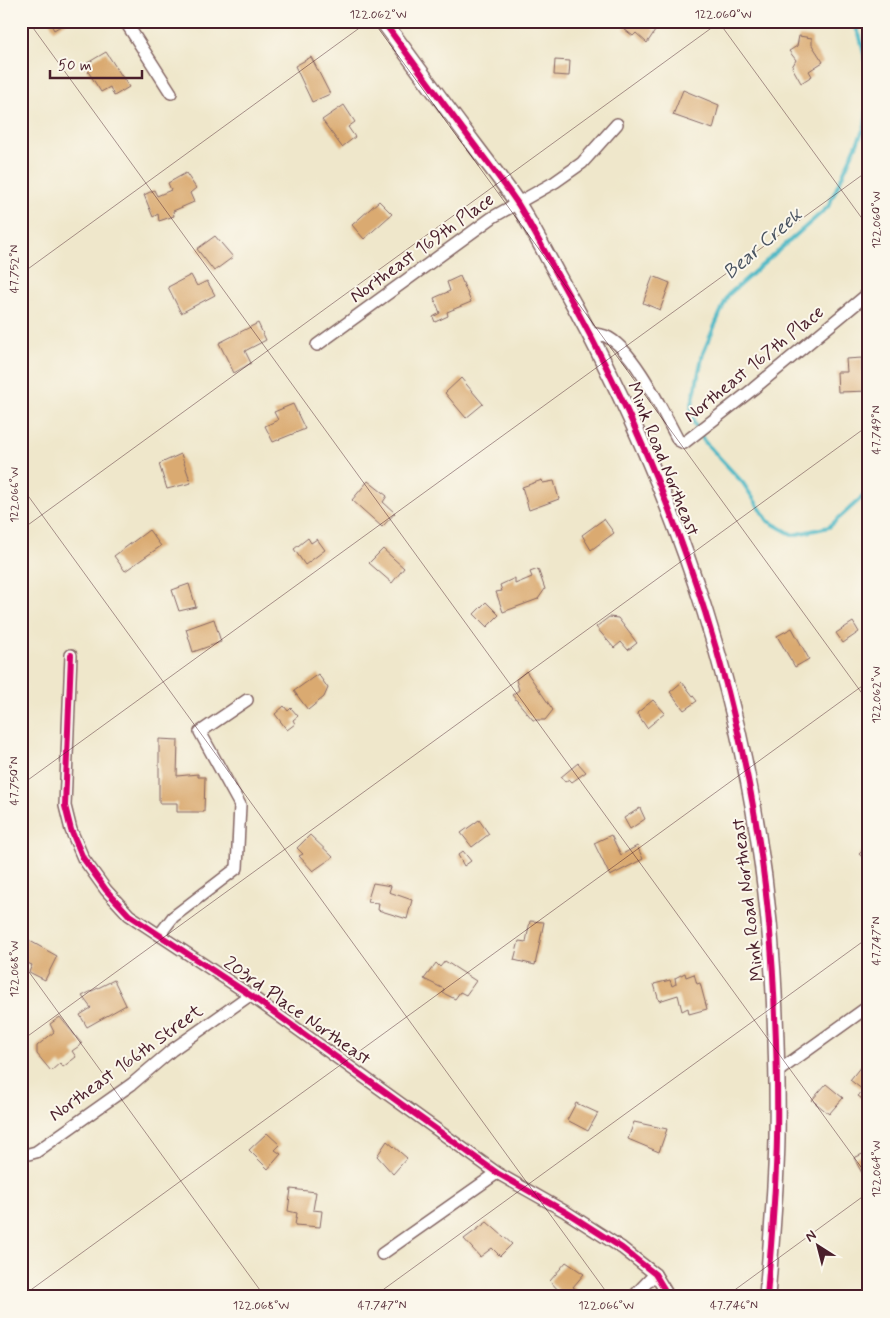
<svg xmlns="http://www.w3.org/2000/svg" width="890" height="1318" viewBox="0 0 890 1318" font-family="Mynerve,sans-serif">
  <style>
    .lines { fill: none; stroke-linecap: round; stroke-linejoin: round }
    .stream { stroke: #4ab7c5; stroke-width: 4 }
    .building { fill: #daaa71 }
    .minor-casing { stroke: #846563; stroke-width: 14 }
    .tertiary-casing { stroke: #846563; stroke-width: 18 }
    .minor { stroke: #fff; stroke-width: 11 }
    .tertiary { stroke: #fff; stroke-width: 15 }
    .cycleway-casing { stroke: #fbf7ec; stroke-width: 9 }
    .cycleway { stroke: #d6006c; stroke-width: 6 }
    .ticks { fill: none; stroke: #4a1f2b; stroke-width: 1; stroke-opacity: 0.45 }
    .labels { text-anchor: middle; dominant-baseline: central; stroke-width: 4; stroke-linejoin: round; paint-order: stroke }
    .street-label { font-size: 19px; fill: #4a1f2b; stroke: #fbf7ec }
    .water-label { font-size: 20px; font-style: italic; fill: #4a5461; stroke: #fbf7ec }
    .neatline { fill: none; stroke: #4a1f2b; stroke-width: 2 }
    .ticks-label { font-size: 12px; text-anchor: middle; fill: #4a1f2b }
  </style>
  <rect width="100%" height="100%" fill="#fbf7ec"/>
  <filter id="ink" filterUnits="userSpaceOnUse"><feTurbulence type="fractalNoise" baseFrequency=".02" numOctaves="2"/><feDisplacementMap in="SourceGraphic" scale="10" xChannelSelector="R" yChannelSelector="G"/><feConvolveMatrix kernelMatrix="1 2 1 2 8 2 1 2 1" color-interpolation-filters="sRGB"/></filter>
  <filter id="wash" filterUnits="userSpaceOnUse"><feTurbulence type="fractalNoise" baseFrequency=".0096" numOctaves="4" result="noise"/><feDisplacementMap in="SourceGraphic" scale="20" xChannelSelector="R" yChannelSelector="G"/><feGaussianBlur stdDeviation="1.12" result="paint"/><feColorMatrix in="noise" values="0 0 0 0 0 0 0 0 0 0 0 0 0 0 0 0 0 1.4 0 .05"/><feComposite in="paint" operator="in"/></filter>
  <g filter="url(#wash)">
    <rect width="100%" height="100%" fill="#efe7cb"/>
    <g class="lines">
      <g class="stream">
        <path d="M853 21 860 37 869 75"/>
        <path d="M869 92 865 126 828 207 728 295 703 353 691 409 694 423 704 441 743 483 768 521 793 535 829 527 869 491"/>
      </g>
    </g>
    <g id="blocks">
      <g class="building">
        <path d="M49 21H69L54 30Z"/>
        <path d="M626 21H648L646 23 655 31 647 43 636 33 633 36 624 29 627 26 623 24Z"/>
        <path d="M799 36 812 38V45L823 62 809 71 812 76 801 83 792 67 796 60 789 51 797 46Z"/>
        <path d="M106 52 129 87 114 96 110 87 101 92 84 65Z"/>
        <path d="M311 57 330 94 312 102 295 66Z"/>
        <path d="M555 60 570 61 569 76 554 75Z"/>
        <path d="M683 90 719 105 713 129 673 115Z"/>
        <path d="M344 105 355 122 348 127 355 137 342 147 322 120Z"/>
        <path d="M186 173 196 188 190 193 194 202 173 211 174 216 159 221 158 214 153 217 144 195 154 190 157 196 171 190 168 183Z"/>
        <path d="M379 201 392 214 364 239 352 225Z"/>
        <path d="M215 236 233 257 214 271 197 249Z"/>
        <path d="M191 275 197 286 207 281 215 295 181 313 168 287Z"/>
        <path d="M460 276 471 302 447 312 448 316 435 322 433 317 440 313 434 298 450 291 447 282Z"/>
        <path d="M653 276 670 283 660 310 643 303Z"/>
        <path d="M258 323 266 340 245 351 251 363 234 373 219 343Z"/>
        <path d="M862 358V371H869V391L838 392 837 372H847L846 359Z"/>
        <path d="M461 378 483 404 466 418 445 393Z"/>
        <path d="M293 404 305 429 273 442 265 426 278 420 274 412Z"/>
        <path d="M181 454 191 483 167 489 159 464Z"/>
        <path d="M542 480 543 483 554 481 559 499 529 510 522 487Z"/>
        <path d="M368 481 387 496 383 502 395 513 382 527 352 500Z"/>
        <path d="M604 519 614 533 591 550 582 535Z"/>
        <path d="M149 530 161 546 125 571 114 556Z"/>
        <path d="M308 538 311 543 317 539 325 550 305 565 294 549Z"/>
        <path d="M383 549 404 568 392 583 369 563Z"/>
        <path d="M538 569 545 589 538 599 503 612 496 592 502 591 500 585 515 578V584L532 577 530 572Z"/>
        <path d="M189 584 196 607 179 611 172 590Z"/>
        <path d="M486 602 499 615 487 627 474 614Z"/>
        <path d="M609 617 618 618 637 643 628 650 621 642 614 648 596 627Z"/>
        <path d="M214 619 221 642 193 652 186 629Z"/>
        <path d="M853 622 859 632 843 643 836 633Z"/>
        <path d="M792 628 809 659 795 667 777 636Z"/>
        <path d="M526 671 553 710 545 720H533L512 695 519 690 516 680Z"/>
        <path d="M318 674 328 688 324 697 308 710 294 691Z"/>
        <path d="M682 682 697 701 684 710 670 692Z"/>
        <path d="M653 700 665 713 647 728 637 713Z"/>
        <path d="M284 706 288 711 291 708 298 716 293 720 295 724 287 730 275 714Z"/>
        <path d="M159 739 178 740 177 776 198 774V777H205L204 812H177V803H159Z"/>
        <path d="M578 763 586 772 572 782 569 779 565 782 561 777Z"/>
        <path d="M640 808 645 819 630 829 624 818Z"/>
        <path d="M479 820 489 834 472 847 461 833Z"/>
        <path d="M310 835 333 857 313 871 299 856 303 854 297 848Z"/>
        <path d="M611 835 621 855 637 846 643 859 610 876 594 843Z"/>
        <path d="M869 845V863L859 854Z"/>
        <path d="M463 851 471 861 464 866 458 855Z"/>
        <path d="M373 883 391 886 389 892 412 900 407 919 378 910 379 903 367 902Z"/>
        <path d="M530 921 544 922 535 965 514 960 519 941 526 942Z"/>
        <path d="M21 936 57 956 45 980 29 972 32 965 25 962 21 966Z"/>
        <path d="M445 961 476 981 466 995 460 992 455 999 443 993 444 989 424 979 436 963 440 967Z"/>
        <path d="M685 973 686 977 694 974 697 984 700 983 707 1009 689 1014 688 1008 682 1011 678 995 659 1001 654 984 670 980 672 986 676 984 675 978Z"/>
        <path d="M114 980 126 1005 87 1027 80 1015 91 1008 82 996Z"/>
        <path d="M60 1017 82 1044 72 1051 76 1057 63 1067 60 1063 51 1071 37 1054V1046L54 1032 50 1024Z"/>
        <path d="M862 1065 869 1070V1097L865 1101 858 1096 863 1090 850 1080Z"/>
        <path d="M826 1084 843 1098 829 1114 812 1100Z"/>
        <path d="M576 1103 598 1113 588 1131 567 1120Z"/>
        <path d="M634 1122 667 1129 659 1152 628 1139Z"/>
        <path d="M267 1133 280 1145 275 1150 281 1154 268 1169 249 1150Z"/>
        <path d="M387 1141 407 1158 393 1174 377 1156Z"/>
        <path d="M869 1151V1186L854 1158Z"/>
        <path d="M291 1189 316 1192 313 1210 322 1211 320 1227 295 1225 297 1213 288 1211Z"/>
        <path d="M487 1222 512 1244 500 1256 492 1248 480 1257 464 1239Z"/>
        <path d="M566 1262 584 1274 573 1287 577 1290 570 1297H559L556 1294 559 1291 550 1281Z"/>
      </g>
    </g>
  </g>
  <g filter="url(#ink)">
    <use href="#blocks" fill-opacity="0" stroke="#846563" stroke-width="1"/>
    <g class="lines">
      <defs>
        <g id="minor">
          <path d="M125 21 171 93"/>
          <path d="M590 333C595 334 601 335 605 336 633 347 664 414 678 440L684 443 753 389 869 293"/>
          <path d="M317 345 493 217 555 182 582 163 617 124"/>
          <path d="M71 655 65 806 71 830 83 858 106 890 129 915 250 995 497 1173 566 1212 622 1248 655 1274 669 1297"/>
          <path d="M160 934 173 917 237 868 240 805 200 732 247 700"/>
          <path d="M777 1072 869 1006"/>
          <path d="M21 1156 36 1152 132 1084 172 1050 250 995"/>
          <path d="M382 1254 497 1173"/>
          <path d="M633 1297 655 1274"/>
        </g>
        <path id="tertiary" d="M383 21C413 62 443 103 473 143 488 163 504 183 518 204 532 227 545 252 558 276 678 488 759 729 773 974 776 1029 778 1084 777 1139 776 1191 771 1244 767 1297"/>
      </defs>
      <use href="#minor" class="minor-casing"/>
      <use href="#tertiary" class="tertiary-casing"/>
      <use href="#minor" class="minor"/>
      <use href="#tertiary" class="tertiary"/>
      <defs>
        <g id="cycleway">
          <path d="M383 21C413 62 443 103 473 143 488 163 504 183 518 204 532 227 545 252 558 276 678 488 759 729 773 974 776 1029 778 1084 777 1139 776 1191 771 1244 767 1297"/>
          <path d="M71 655 65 806 71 830 83 858 106 890 129 915 250 995 497 1173 566 1212 622 1248 655 1274 669 1297"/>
        </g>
      </defs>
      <use href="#cycleway" class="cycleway-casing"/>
      <use href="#cycleway" class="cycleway"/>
    </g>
  </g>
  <path class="ticks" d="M28 21 869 1178M373 21 869 703M718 21 869 228M21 274 369 21M21 486 610 1297M21 530 721 21M21 785 869 170M21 961 265 1297M21 1041 869 425M21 1297 869 681M373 1297 869 937M725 1297 869 1192"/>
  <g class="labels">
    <g class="street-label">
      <text transform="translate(422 248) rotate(-36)">Northeast 169th Place</text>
      <text transform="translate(754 364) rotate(-39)">Northeast 167th Place</text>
      <text transform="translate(663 459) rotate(68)">Mink Road Northeast</text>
      <text transform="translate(748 900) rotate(-97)">Mink Road Northeast</text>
      <text transform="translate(297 1011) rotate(35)">203rd Place Northeast</text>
      <text transform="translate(126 1063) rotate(-36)">Northeast 166th Street</text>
    </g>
    <g class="water-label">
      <text transform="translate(763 244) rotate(-41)">Bear Creek</text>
    </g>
  </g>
  <rect width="890" height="1318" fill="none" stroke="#fbf7ec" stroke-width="55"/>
  <g transform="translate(818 1246) rotate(324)" stroke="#fbf7ec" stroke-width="4" paint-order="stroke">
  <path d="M0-4L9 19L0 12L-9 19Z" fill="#4a1f2b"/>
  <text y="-8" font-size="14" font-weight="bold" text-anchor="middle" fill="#4a1f2b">N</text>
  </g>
  <path d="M50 70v8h92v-8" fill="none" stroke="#4a1f2b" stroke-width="2.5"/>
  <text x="58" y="70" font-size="15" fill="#4a1f2b" stroke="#fbf7ec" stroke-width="4" paint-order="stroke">50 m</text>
  <rect x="28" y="28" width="834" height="1262" class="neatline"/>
  <g class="ticks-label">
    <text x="378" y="18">122.062°W</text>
    <text x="723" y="18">122.060°W</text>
    <text transform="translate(876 220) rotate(-90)" y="4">122.060°W</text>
    <text transform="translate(14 269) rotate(-90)" y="4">47.752°N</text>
    <text transform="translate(876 430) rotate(-90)" y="4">47.749°N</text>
    <text transform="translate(14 495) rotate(-90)" y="4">122.066°W</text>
    <text transform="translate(876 695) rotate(-90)" y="4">122.062°W</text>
    <text transform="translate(14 781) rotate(-90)" y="4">47.750°N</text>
    <text transform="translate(876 941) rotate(-90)" y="4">47.747°N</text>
    <text transform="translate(14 969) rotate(-90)" y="4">122.068°W</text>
    <text transform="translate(876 1169) rotate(-90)" y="4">122.064°W</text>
    <text x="261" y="1309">122.068°W</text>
    <text x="382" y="1309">47.747°N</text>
    <text x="606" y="1309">122.066°W</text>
    <text x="734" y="1309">47.746°N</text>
  </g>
</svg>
